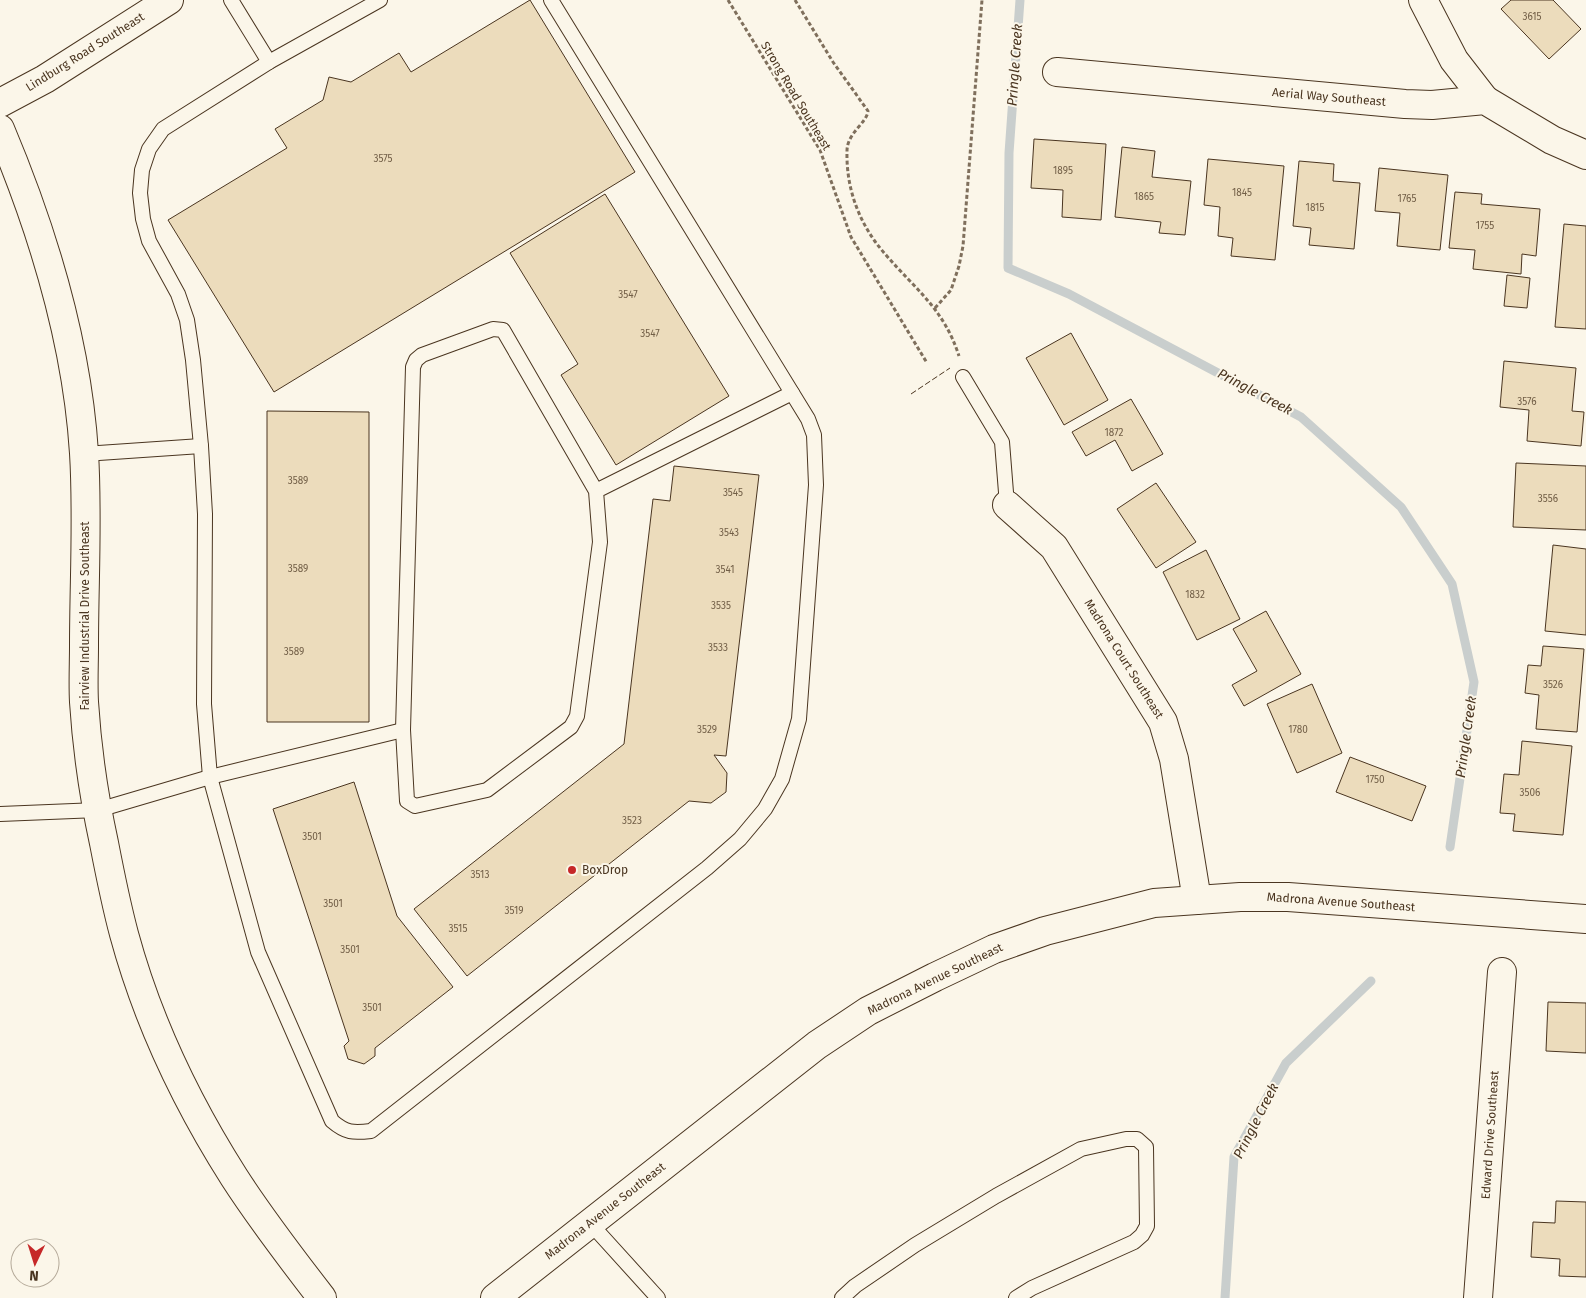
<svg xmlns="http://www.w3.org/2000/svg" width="1586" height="1298" viewBox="0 0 1586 1298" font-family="'Fira Sans',sans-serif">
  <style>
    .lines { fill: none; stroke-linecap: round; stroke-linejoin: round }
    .stream { stroke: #c9cecd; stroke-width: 9 }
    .building { fill: #ecdcbc; stroke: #4a3520 }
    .lane-casing { stroke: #4a3520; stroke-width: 16 }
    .street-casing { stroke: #4a3520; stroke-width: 30 }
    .secondary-casing { stroke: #4a3520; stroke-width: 30 }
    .path { stroke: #7f6f5c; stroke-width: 3; stroke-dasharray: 4 2.5; stroke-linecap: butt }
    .lane { stroke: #fbf6e9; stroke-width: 14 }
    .street { stroke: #fbf6e9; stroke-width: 28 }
    .secondary { stroke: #fbf6e9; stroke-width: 28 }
    .fence { stroke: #4a3520; stroke-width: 1; stroke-dasharray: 6 2.5; stroke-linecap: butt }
    .poi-dot { fill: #c62828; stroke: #fbf6e9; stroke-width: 2 }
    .labels { text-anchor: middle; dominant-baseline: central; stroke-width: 4; stroke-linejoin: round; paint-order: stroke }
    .number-label { font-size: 10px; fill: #725f47 }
    .street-label { font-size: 12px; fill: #4a3520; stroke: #fbf6e9 }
    .poi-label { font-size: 12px; fill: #4a3520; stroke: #fbf6e9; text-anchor: start }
    .water-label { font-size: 14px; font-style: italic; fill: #4a3520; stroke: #fbf6e9 }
  </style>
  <rect width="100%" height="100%" fill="#fbf6e9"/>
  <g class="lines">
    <g class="stream">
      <path d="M1020 0 1009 153 1008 268 1069 294 1301 417 1401 507 1452 584 1474 682 1450 847"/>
      <path d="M1225 1298 1234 1157 1286 1063 1371 981"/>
    </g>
  </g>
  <g class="building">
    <path d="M530 0 635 172 274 392 168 220 287 148 275 129 323 100 329 77 351 82 399 53 411 72Z"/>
    <path d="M1511 0H1553L1581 29 1549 59 1501 9Z"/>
    <path d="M1034 139 1106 144 1101 220 1062 217 1063 190 1031 188Z"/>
    <path d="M1122 147 1155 151 1152 177 1191 181 1185 235 1159 233 1161 222 1115 217Z"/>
    <path d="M1208 159 1284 166 1275 260 1231 256 1233 238 1218 236 1220 207 1204 205Z"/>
    <path d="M1299 161 1334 164 1333 181 1360 183 1354 249 1309 245 1311 228 1293 226Z"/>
    <path d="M1379 168 1448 175 1440 250 1397 246 1400 213 1375 211Z"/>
    <path d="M1455 192 1482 194 1481 204 1540 209 1536 256 1522 254 1521 274 1473 269 1475 250 1449 248Z"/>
    <path d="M605 194 729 396 616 465 561 375 578 364 510 253Z"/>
    <path d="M1564 224 1586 226V329L1555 327Z"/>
    <path d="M1507 275 1530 278 1527 308 1504 306Z"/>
    <path d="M1071 333 1108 400 1064 425 1026 358Z"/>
    <path d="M1504 361 1576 368 1572 411 1584 412 1581 446 1527 441 1529 410 1500 407Z"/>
    <path d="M1131 399 1163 454 1132 471 1115 440 1086 456 1072 432Z"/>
    <path d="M267 411 369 412V722H267Z"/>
    <path d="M1516 463 1586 466V530L1513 527Z"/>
    <path d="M674 466 759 475 726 756 714 755 727 773 726 792 711 803 689 801 467 976 414 909 624 744 653 499 670 501Z"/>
    <path d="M1156 483 1196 542 1156 568 1117 509Z"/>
    <path d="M1553 545 1586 549V635L1545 631Z"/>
    <path d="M1206 550 1240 619 1197 640 1163 572Z"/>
    <path d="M1266 611 1301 674 1244 706 1232 685 1257 671 1233 629Z"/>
    <path d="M1543 646 1584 649 1577 732 1536 729 1539 695 1525 693 1528 665 1541 666Z"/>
    <path d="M1312 684 1342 753 1297 773 1267 704Z"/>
    <path d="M1522 741 1572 746 1563 835 1513 831 1515 814 1500 813 1504 774 1519 775Z"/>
    <path d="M1350 757 1426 786 1412 821 1336 792Z"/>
    <path d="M354 782 397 916 453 987 375 1048V1056L364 1064 348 1059 344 1046 349 1041 273 809Z"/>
    <path d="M1548 1002 1586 1003V1053L1546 1051Z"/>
    <path d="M1556 1201 1586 1202V1277L1559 1276 1560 1259 1531 1257 1533 1222 1555 1223Z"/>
  </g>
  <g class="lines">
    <defs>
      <g id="lane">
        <path d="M231 0 269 62"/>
        <path d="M380 0 269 62 163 129 149 149 142 170 140 193 143 219 149 241 178 294 187 320 193 360 201 446 205 514 204 704 210 777 258 952 332 1121C346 1133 353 1133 371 1131L707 868 740 839 765 809 782 779 799 719 816 485 814 435 808 419 551 0"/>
        <path d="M963 377 1002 442 1007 505"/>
        <path d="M84 454 201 446"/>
        <path d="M596 491 503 330 493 329 422 355 416 360 413 367 403 730 407 801 415 806 487 790 571 727 577 716 600 542 596 491 792 393"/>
        <path d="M0 814 98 810 210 777 403 730"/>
        <path d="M590 1223 658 1298"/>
        <path d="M842 1298 855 1286 915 1245 996 1196 1081 1149 1126 1139H1137L1146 1147 1147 1226 1142 1235 1134 1242 1032 1288 1016 1298"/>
      </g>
      <g id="street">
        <path d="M1423 0 1454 60 1485 100"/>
        <path d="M1057 72 1405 104 1432 105 1485 100 1552 140 1586 155"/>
        <path d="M1007 505 1054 547 1163 722 1174 759 1197 900"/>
        <path d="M1478 1298 1502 972"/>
      </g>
      <g id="secondary">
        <path d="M0 103 45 79 169 0"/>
        <path d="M0 129C43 231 77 342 84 453 88 517 84 582 84 646 84 664 83 683 84 702 87 749 94 797 104 843 110 874 116 904 124 934 147 1019 187 1103 234 1177 261 1219 291 1258 322 1298"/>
        <path d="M495 1298 817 1045 868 1011 935 977 994 949 1045 931 1154 903 1240 897H1288L1586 919"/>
      </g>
    </defs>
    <use href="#lane" class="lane-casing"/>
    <use href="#street" class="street-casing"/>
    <use href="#secondary" class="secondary-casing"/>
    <g class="path">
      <path d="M728 0 820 150 851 237 927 363"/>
      <path d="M795 0 833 62 868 111C867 123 847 133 847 151 846 190 860 226 886 255 916 290 944 309 959 356"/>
      <path d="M935 308 951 290 959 266 963 246 982 0"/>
    </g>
    <use href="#lane" class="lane"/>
    <use href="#street" class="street"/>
    <use href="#secondary" class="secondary"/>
    <path class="fence" d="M911 394 950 368"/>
  </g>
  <circle class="poi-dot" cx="572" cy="870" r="5"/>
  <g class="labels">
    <g class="number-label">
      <text x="1532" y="17">3615</text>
      <text x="383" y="159">3575</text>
      <text x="1063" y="171">1895</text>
      <text x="1242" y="193">1845</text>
      <text x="1144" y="197">1865</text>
      <text x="1407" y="199">1765</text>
      <text x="1315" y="208">1815</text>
      <text x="1485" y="226">1755</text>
      <text x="628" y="295">3547</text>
      <text x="650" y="334">3547</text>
      <text x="1527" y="402">3576</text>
      <text x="1114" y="433">1872</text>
      <text x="298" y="481">3589</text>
      <text x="733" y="493">3545</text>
      <text x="1548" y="499">3556</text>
      <text x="729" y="533">3543</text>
      <text x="298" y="569">3589</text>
      <text x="725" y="570">3541</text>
      <text x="1195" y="595">1832</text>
      <text x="721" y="606">3535</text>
      <text x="718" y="648">3533</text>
      <text x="294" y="652">3589</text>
      <text x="1553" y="685">3526</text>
      <text x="707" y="730">3529</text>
      <text x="1298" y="730">1780</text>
      <text x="1375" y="780">1750</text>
      <text x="1530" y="793">3506</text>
      <text x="632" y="821">3523</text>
      <text x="312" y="837">3501</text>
      <text x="480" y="875">3513</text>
      <text x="333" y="904">3501</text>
      <text x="514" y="911">3519</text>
      <text x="458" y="929">3515</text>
      <text x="350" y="950">3501</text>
      <text x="372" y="1008">3501</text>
    </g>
    <g class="street-label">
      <text transform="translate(85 52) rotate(-32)">Lindburg Road Southeast</text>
      <text transform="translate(796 96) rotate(59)">Strong Road Southeast</text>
      <text transform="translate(1329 97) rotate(5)">Aerial Way Southeast</text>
      <text transform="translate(85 616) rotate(-90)">Fairview Industrial Drive Southeast</text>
      <text transform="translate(1124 659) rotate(58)">Madrona Court Southeast</text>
      <text transform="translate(1341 902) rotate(4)">Madrona Avenue Southeast</text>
      <text transform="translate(935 979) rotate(-26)">Madrona Avenue Southeast</text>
      <text transform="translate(1490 1135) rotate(-86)">Edward Drive Southeast</text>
      <text transform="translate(605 1211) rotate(-38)">Madrona Avenue Southeast</text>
    </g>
    <g class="poi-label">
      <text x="582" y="870">BoxDrop</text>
    </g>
    <g class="water-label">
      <text transform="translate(1015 65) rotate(-86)">Pringle Creek</text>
      <text transform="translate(1255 392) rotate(28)">Pringle Creek</text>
      <text transform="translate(1466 737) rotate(-82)">Pringle Creek</text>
      <text transform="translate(1256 1121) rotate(-63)">Pringle Creek</text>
    </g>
  </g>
  <g transform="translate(35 1263) rotate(184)"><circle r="24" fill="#fbf6e9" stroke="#b4a999"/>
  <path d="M0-4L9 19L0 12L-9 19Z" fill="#c62828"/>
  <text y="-8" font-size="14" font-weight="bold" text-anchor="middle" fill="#4a3520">N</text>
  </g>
</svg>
